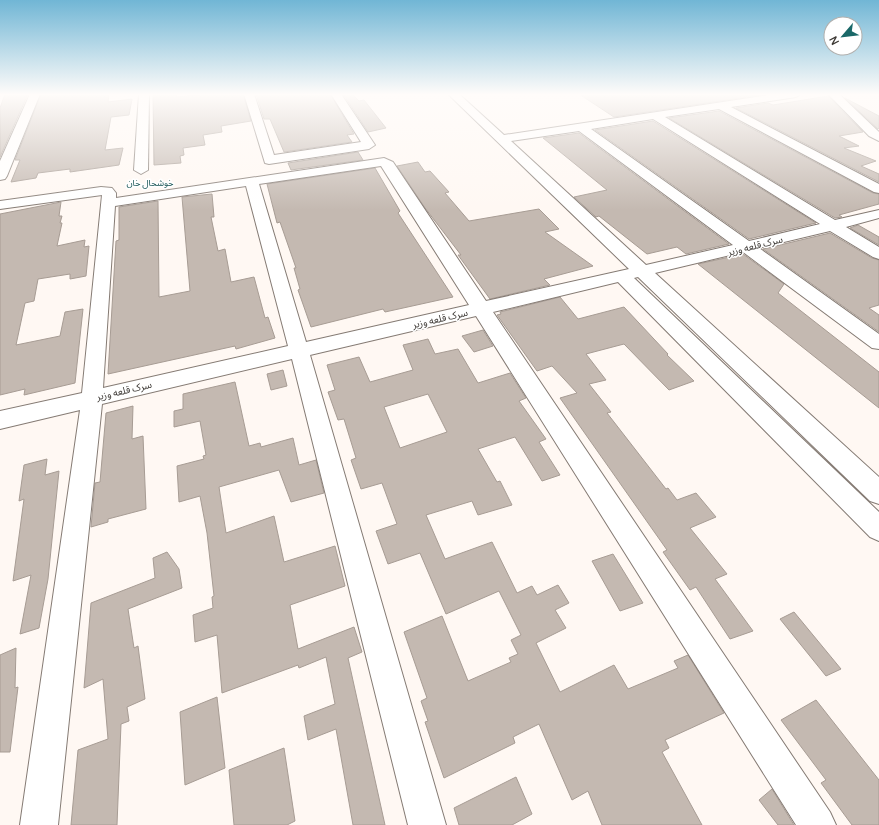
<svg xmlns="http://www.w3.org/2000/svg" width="879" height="825" viewBox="0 0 879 825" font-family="Manrope,'Noto Sans Arabic',sans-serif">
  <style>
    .building { fill: #c4b9b1; stroke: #a79c94; fill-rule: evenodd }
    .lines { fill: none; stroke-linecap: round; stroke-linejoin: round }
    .minor-casing { stroke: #857b74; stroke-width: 2 }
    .minor { fill: #fff; fill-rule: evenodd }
    .labels { text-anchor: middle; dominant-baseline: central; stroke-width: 3; stroke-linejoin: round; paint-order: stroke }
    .far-neighbourhood-label { font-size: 9px; fill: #185455; stroke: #fff }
    .street-label { font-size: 10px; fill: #3d3935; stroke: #fff }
  </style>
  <rect width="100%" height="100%" fill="#fff8f3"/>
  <g class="building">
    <path d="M5 94H28L0 157V108Z"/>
    <path d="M41 94H109L108 102 132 99 129 115 111 117 105 150 123 148 119 165 70 172V169L38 173 36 178 11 182 20 160H15Z"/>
    <path d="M153 94H176L177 97 203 94H243L251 121 221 126 222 132 203 135 205 145 183 148 184 155 180 156 181 163 154 165Z"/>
    <path d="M256 94H330L354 134 347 135 352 142 284 152 270 119H264Z"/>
    <path d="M343 94H352L359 101 364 100 386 128 368 132Z"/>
    <path d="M579 94H760V95L614 117Z"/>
    <path d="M828 96 863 132 839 136 859 146 844 148 876 161 861 166 879 174V182L736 108 768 103 773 105Z"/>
    <path d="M845 98 879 116V128L878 129Z"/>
    <path d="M719 111 873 193 879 194V204L839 215 842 217 835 218 669 118Z"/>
    <path d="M653 121 816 223 749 239 595 130Z"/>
    <path d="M579 133 729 244 686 254 677 247 647 254 599 216 596 217 574 197 607 190 543 138Z"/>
    <path d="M358 152 363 160 291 170 288 163Z"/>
    <path d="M418 162 425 172 430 171 449 192 445 193 469 221 539 209 559 229 545 232 593 266 544 279 550 285 490 299 458 255H461L425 208 397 166Z"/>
    <path d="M375 168 400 211 398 213 453 297 385 312 383 309 311 327 298 290 300 289 294 268H296L280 222 277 223 267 184Z"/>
    <path d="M212 194 214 217H211L218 251 225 249 231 282 254 277 265 318 268 317 275 338 236 349 235 346 108 374 116 241 119 240V207L158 201 159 297 190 291 182 197Z"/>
    <path d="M61 202 59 216H62L60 223H62L57 246 85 240 84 247 89 246 86 276 70 279V274L38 279 34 301 25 303 16 345 60 336 65 312 83 309 75 383 24 395 25 389 0 395V214Z"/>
    <path d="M858 225 879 237V245L850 228Z"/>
    <path d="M830 233 872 258 879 260V305L869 308 879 315V332L763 249Z"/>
    <path d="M743 254 784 284 778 293 879 372V408L698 264Z"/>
    <path d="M560 297 578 319 624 307 668 354 667 355 694 381 669 390 624 344 586 354 606 380 589 384 611 412 607 413 666 489 668 488 677 500 696 493 716 517 690 528 727 574 715 579 753 631 730 639 696 587 690 590 663 552 667 550 560 398 577 393 552 366 537 371 497 315 501 314 500 312Z"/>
    <path d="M483 330 493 346 474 352 462 336Z"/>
    <path d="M428 339 435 354 458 349 478 383 510 373 526 398 519 401 546 439 539 442 560 475 542 481 515 437 478 449 497 482 500 481 512 505 478 515 472 501 426 515 445 559 492 542 517 593 532 586 537 595 558 585 569 603 555 610 566 628 536 643 560 692 614 665 628 689 678 668 674 661 688 655 724 713 665 740 669 748 662 752 702 825H602L588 791 572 800 539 724 513 737 515 743 444 778 425 722 428 721 421 701 427 698 404 632 442 616 468 681 511 662 509 658 518 654 511 640 521 635 499 591 446 614 420 553 388 564 376 531 397 524 382 483 361 489 351 460 356 458 344 419 338 420 328 392 335 390 327 365 359 357 370 382 413 370 403 345ZM428 394 447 432 400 448 384 407Z"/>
    <path d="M283 370 287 386 271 390 267 374Z"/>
    <path d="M235 382 249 446 260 443 261 447 293 438 299 465 316 460 324 493 291 502 279 470 219 487 226 533 274 516 284 562 335 546 345 586 290 605 298 649 354 627 362 652 348 658 385 825H353L336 729 308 740 304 716 335 704 326 657 299 668 298 665 222 693 217 635 195 642 193 615 213 608 212 597 214 596 207 533 200 496 179 502 177 466 204 459 203 456 206 455 200 421 174 427V411L183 409V394Z"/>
    <path d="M133 406 132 439 143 436 146 509 108 519V522L91 527 95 483 100 482 106 413Z"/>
    <path d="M47 459 45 475 59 471 48 579 39 628 20 634 31 575 13 581 24 499 19 501 24 465Z"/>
    <path d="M167 552 179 569 182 588 128 609 134 648 138 646 145 699 127 707 129 721 121 724 117 825H71L78 750 108 739 103 679 84 688 91 603 155 578 153 558Z"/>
    <path d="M613 554 643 603 620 611 592 561Z"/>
    <path d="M794 612 841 669 826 676 780 619Z"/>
    <path d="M16 648 15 688 18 687 10 752H0V655Z"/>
    <path d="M217 697 225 768 185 785 180 712Z"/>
    <path d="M816 700 879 780V825H852L821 783 826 780 781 720Z"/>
    <path d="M284 748 295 821 287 825H234L229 770Z"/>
    <path d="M516 777 532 814 512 825H459L454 808Z"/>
    <path d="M772 789 794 825H778L759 800Z"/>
  </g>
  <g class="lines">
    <defs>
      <g id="minor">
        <path d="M30 94H40L7 176 5 179 0 180V161Z"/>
        <path d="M139 94H149L148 170 141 174 134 170Z"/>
        <path d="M244 94H254L274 155 361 142 331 94H341L375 145 369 149 269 164 265 163Z"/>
        <path d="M448 94H459L504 135 775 94H801L796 97 731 107 879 184V193L874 192 719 109 665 117 835 220 879 210V218L846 227 879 247V259L873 257 830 231 759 248 879 334V349L872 348 743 252 655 273 879 477V504L870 501 638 277 634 278 879 512V541L870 537 618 282 493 312 830 812 836 825H796L476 316 310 355 446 825H408L292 359 102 404 58 825H20L80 410 0 429V411L82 393 102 195 0 209V201L101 187 112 188 116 193V198L384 158 393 162 486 301 629 269ZM653 119 820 224 749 241 591 129ZM579 131 733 245 646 265 511 141ZM381 166 469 305 306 342 259 184ZM246 186 288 346 103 388 115 206Z"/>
        <path d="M828 94H839L879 132V141L869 136Z"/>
      </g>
    </defs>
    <use href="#minor" class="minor-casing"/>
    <use href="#minor" class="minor"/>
  </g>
  <linearGradient id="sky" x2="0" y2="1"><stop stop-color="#71b6d5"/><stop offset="0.45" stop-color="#fffcfa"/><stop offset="1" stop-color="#fffcfa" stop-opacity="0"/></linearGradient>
  <rect width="879" height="210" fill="url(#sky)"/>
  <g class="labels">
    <g class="far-neighbourhood-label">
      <text x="150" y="182">خوشحال خان</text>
    </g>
    <g class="street-label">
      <text transform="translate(755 245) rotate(-14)">سرک قلعه وزیر</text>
      <text transform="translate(440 318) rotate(-13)">سرک قلعه وزیر</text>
      <text transform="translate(124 390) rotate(-13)">سرک قلعه وزیر</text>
    </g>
  </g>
  <g transform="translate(843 36) rotate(242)"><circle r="19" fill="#ffffff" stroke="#b1b0ae"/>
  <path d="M0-3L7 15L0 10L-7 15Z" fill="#1a6868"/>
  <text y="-6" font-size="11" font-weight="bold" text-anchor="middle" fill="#3d3935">N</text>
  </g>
</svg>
